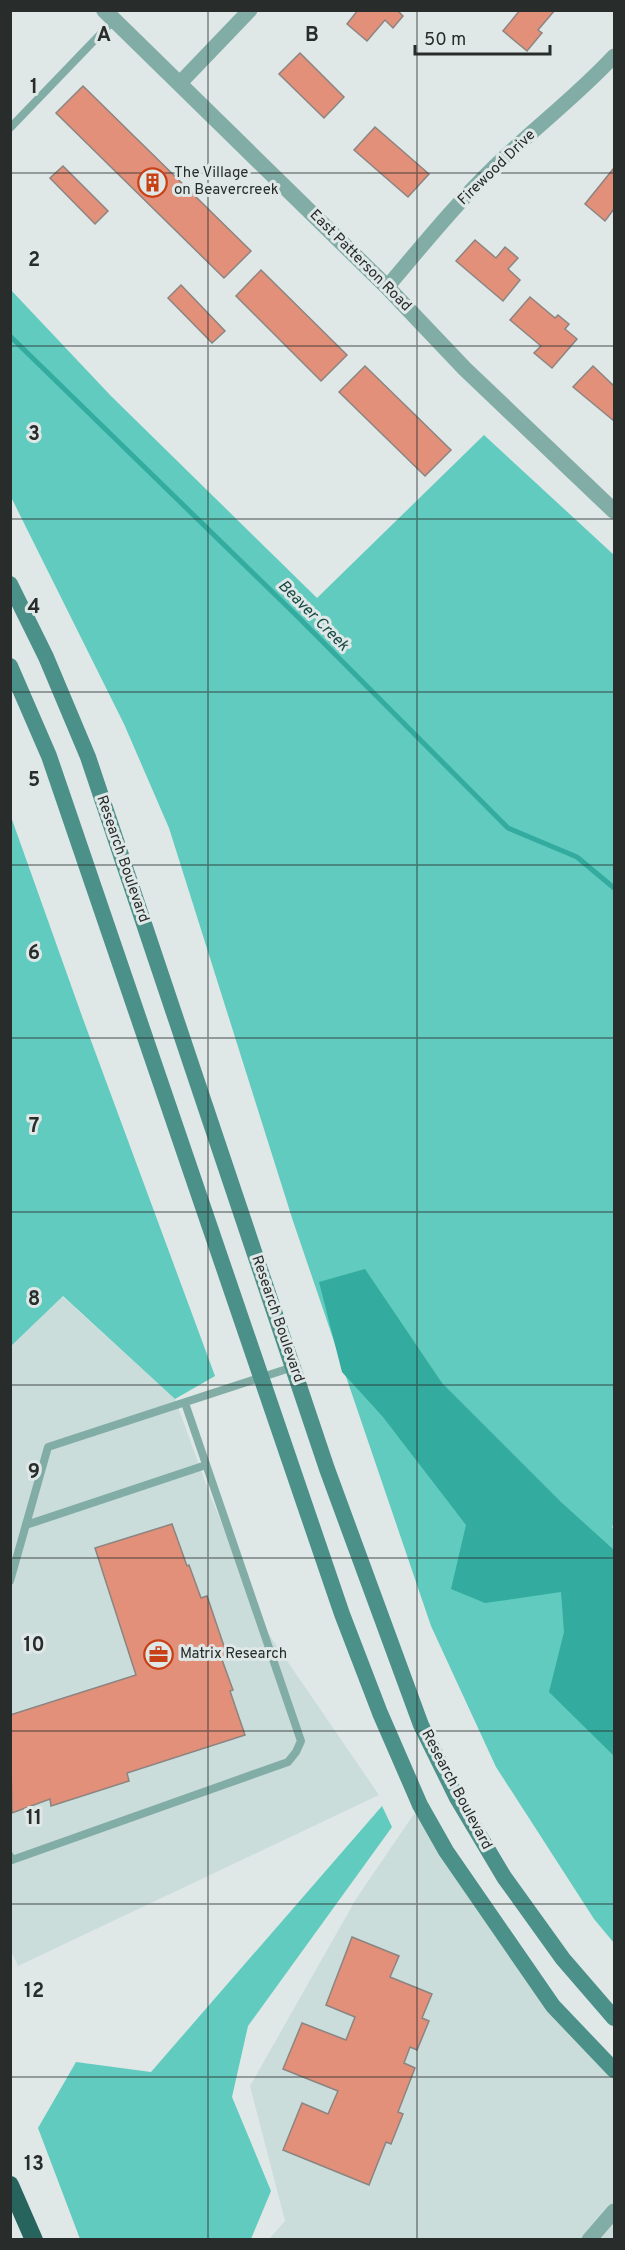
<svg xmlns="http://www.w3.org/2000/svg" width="625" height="2250" viewBox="0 0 625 2250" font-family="Overpass,sans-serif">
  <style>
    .built { fill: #caddda }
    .green { fill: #61cbbf }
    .water { fill: #33ab9f }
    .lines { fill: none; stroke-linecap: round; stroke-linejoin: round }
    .stream { stroke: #33ab9f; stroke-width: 5 }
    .building { fill: #e29079; stroke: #8c8481; stroke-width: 1.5 }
    .service { stroke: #82ada7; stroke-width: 8 }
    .minor { stroke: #82ada7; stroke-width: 15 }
    .tertiary { stroke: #82ada7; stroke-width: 16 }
    .secondary { stroke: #4c9189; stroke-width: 16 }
    .motorway { stroke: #27645d; stroke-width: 18 }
    .grid { fill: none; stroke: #282c2b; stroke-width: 1.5; stroke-opacity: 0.55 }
    .labels { text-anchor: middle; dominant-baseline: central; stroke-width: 6; stroke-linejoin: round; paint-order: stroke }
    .street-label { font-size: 15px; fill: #282c2b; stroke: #dfe8e7 }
    .poi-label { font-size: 15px; fill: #282c2b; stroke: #dfe8e7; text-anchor: start }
    .water-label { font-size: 16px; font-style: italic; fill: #174a45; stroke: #dfe8e7 }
    .grid-label { font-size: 20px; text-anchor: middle; font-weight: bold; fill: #282c2b; stroke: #dfe8e7; stroke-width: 6; stroke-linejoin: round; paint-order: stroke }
  </style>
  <rect width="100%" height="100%" fill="#dfe8e7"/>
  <g class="built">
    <path d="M62 1296 175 1399 212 1500 268 1633 379 1795 18 1966 10 1949V1346Z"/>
    <path d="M420 1805 553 2006 614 2070V2239H269L285 2221 250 2086 356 1899Z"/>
  </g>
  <g class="green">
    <path d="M10 289 111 396 317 598 484 435 614 555V1524L612 1527 614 1529V1943L594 1919 496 1767 431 1626 293 1221 169 828 124 724 11 497Z"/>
    <path d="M10 814 83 1019 215 1376 175 1399 63 1296 11 1346Z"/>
    <path d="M382 1806 392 1827 248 2026 232 2097 271 2191 251 2239H80L38 2128 76 2062 151 2072Z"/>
  </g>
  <path class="water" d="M365 1269 442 1383 562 1503 614 1550V1756L549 1692 564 1632 561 1592 485 1603 451 1589 466 1525 383 1417 342 1372 319 1282Z"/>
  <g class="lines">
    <path class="stream" d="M10 336 297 616 508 828 577 857 614 888"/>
  </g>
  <g class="building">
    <path d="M358 10H397L403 16 393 28 385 20 367 41 347 24Z"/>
    <path d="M520 10H555L538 30 542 33 527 51 503 31Z"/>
    <path d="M300 53 344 97 324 118 279 74Z"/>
    <path d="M83 86 251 251 224 278 56 113Z"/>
    <path d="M375 127 429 174 408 197 354 150Z"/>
    <path d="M63 166 108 211 95 224 50 178Z"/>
    <path d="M614 168V209L605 221 585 204Z"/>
    <path d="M475 240 496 258 505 247 518 258 508 269 520 280 503 301 456 261Z"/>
    <path d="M261 270 347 355 321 381 236 296Z"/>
    <path d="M181 285 225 331 212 343 168 298Z"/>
    <path d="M530 297 555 318 558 315 569 324 565 329 577 339 552 368 534 353 541 346 510 320Z"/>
    <path d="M365 366 451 450 425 476 339 392Z"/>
    <path d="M593 366 614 386V421L573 387Z"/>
    <path d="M172 1524 187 1566 189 1565 201 1598 207 1596 227 1655 221 1657 233 1690 230 1691 245 1735 127 1773 129 1781 51 1806 50 1799 12 1813 10 1715 136 1675 95 1548Z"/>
    <path d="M352 1937 399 1956 390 1977 432 1994 422 2018 429 2021 417 2050 410 2047 404 2063 415 2068 398 2112 403 2114 391 2144 386 2142 369 2185 283 2150 302 2103 328 2114 338 2091 283 2069 302 2023 346 2040 355 2017 326 2005Z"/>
  </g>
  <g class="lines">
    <g class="service">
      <path d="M10 128 114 20"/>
      <path d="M26 1525 206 1465"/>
      <path d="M10 1581 48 1447 293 1367"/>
      <path d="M10 1856 12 1860 288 1762 296 1752 301 1741 185 1403"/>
    </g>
    <g class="minor">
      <path d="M180 83 250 10"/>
      <path d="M387 287C422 246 455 205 493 168 533 129 577 96 614 56"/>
      <path d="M589 2240 614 2211"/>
    </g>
    <path class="tertiary" d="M104 10 387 287 465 369 614 511"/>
    <g class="secondary">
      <path d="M10 584 46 657 88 757 327 1469 421 1725 457 1798 504 1877 563 1959 614 2018"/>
      <path d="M10 666 49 756 342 1614 380 1713 420 1805 446 1851 553 2006 614 2070"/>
    </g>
    <path class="motorway" d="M10 2185 34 2240"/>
  </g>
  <path class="grid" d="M208 10V2240M417 10V2240M10 173H614M10 346H614M10 519H614M10 692H614M10 865H614M10 1038H614M10 1212H614M10 1385H614M10 1558H614M10 1731H614M10 1904H614M10 2077H614"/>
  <defs>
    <symbol id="building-ring" viewBox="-11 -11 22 22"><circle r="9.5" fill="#dfe8e7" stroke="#c84016" stroke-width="1.5"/><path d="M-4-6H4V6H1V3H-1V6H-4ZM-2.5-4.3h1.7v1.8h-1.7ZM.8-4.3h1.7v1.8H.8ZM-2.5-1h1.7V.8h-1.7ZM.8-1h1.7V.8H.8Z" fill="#c84016"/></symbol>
    <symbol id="office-ring" viewBox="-11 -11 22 22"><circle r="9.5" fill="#dfe8e7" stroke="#c84016" stroke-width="1.5"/><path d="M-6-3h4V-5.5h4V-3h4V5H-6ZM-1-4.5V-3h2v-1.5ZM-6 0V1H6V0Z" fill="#c84016"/></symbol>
  </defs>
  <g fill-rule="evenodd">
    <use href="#building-ring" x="136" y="166" width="33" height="33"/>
    <use href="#office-ring" x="142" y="1638" width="33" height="33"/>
  </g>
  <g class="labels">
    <g class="street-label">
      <text transform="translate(497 168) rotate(-44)">Firewood Drive</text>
      <text transform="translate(360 261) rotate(45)">East Patterson Road</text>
      <text transform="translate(122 859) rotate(71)">Research Boulevard</text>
      <text transform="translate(277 1319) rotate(71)">Research Boulevard</text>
      <text transform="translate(456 1790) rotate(62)">Research Boulevard</text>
    </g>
    <g class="poi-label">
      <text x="174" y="173">The Village<tspan x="174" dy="17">on Beavercreek</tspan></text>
      <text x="180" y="1654">Matrix Research</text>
    </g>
    <g class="water-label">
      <text transform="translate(313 616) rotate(45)">Beaver Creek</text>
    </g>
  </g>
  <g class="grid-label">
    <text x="104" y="41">A</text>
    <text x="312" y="41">B</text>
    <text x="34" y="93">1</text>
    <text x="34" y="266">2</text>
    <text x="34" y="440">3</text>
    <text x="34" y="613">4</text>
    <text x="34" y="786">5</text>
    <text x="34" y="959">6</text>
    <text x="34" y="1132">7</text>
    <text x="34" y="1305">8</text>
    <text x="34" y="1478">9</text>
    <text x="34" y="1651">10</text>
    <text x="34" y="1824">11</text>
    <text x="34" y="1997">12</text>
    <text x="34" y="2170">13</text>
  </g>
  <rect width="625" height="2250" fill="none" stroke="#282c2b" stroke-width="24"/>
  <path d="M415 45v9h135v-9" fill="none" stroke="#282c2b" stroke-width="3"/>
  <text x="424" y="45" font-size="18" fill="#282c2b" stroke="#dfe8e7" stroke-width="4.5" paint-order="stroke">50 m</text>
</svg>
